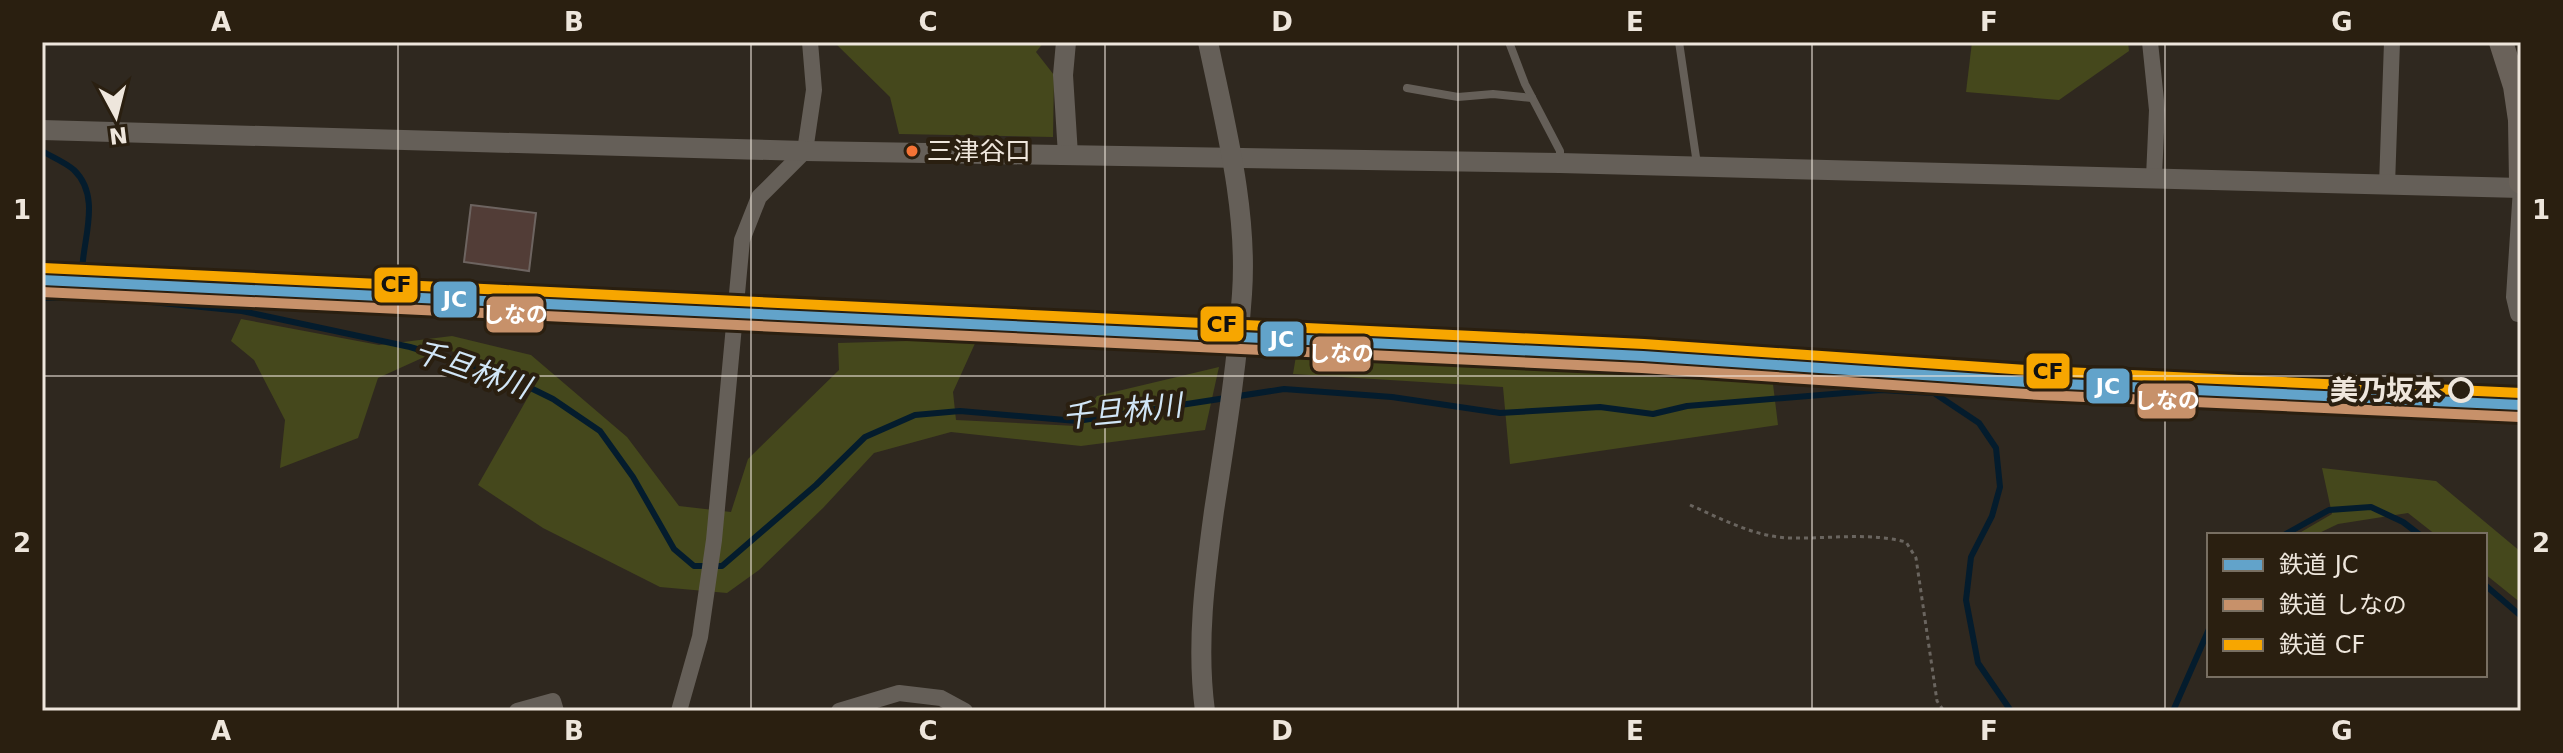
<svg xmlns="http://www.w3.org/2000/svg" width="2563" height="753" viewBox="0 0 2563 753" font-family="'DejaVu Sans','Noto Sans JP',sans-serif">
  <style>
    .green { fill: #45481c }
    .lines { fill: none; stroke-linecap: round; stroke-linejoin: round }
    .stream { stroke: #041c2d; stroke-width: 6 }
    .building { fill: #523d37; stroke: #6d6460; stroke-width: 2 }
    .path { stroke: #6a655f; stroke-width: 3; stroke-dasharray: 4 4; stroke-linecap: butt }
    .service { stroke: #655f58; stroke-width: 8 }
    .minor { stroke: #655f58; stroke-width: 16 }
    .tertiary { stroke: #655f58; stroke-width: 20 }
    .secondary { stroke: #6a625a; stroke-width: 24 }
    .rail-1-casing { stroke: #2a1f10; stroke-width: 16 }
    .rail-2-casing { stroke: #2a1f10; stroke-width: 16 }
    .rail-3-casing { stroke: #2a1f10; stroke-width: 16 }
    .rail-1 { stroke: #62a3ca; stroke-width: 10 }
    .rail-2 { stroke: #c7916a; stroke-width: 10 }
    .rail-3 { stroke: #f7a600; stroke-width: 10 }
    .grid { fill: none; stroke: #eee6dc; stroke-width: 2; stroke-opacity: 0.55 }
    .bus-dot { fill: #f57335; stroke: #2a1f10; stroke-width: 3 }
    .stop-dot { fill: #2a1f10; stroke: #eee6dc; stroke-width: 4 }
    .labels { text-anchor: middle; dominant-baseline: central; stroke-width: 8; stroke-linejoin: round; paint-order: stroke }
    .bus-label { font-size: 26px; fill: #eee6dc; stroke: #2a1f10; text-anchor: start }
    .stop-label { font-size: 28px; font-weight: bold; fill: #eee6dc; stroke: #2a1f10; text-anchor: end }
    .water-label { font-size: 30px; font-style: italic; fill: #d1e6f7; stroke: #2a1f10 }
    .line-badge { stroke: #2a1f10; stroke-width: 3 }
    .badge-label { font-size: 22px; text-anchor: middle; font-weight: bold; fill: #fff }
    .pale-badge-label { font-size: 22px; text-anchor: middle; font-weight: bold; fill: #111 }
    .neatline { fill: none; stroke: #eee6dc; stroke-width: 3 }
    .grid-label { font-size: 26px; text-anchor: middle; font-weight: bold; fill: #eee6dc }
  </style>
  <rect width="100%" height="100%" fill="#2f281f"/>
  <g class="green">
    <path d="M834 42H1044L1036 52 1054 75 1053 137 899 134 890 97Z"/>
    <path d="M1972 42H2128L2129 51 2059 100 1966 92Z"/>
    <path d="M241 319 379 345 452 336 531 355 627 437 679 506 731 512 748 459 839 370 838 343 977 339 953 392 956 420 1076 426 1097 396 1219 367 1205 430 1081 446 951 432 874 453 823 508 759 570 727 593 660 587 543 528 478 485 536 383 473 356 442 349 378 378 358 438 280 468 285 420 254 360 231 341Z"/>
    <path d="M1297 350 1772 376 1778 425 1510 464 1503 387 1293 374Z"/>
    <path d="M2322 468 2436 481 2521 552V603L2485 574V535H2436L2408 513 2338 524 2315 535H2296L2332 514Z"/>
  </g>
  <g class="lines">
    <g class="stream">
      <path d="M42 151C52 157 65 162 74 170 99 194 86 231 83 260 81 272 84 285 85 297"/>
      <path d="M42 298 101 297 242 311 410 347 504 375 553 399 600 431 633 477 674 549 694 566H722L816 485 865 437 915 415 960 411 1077 421 1284 389 1392 397 1500 413 1600 407 1653 414 1687 406 1881 390 1934 393 1979 423 1996 448 2000 487 1992 516 1971 557 1966 600 1978 663 2011 711"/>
      <path d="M2284 535 2329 510 2371 507 2403 522 2420 535"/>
      <path d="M2485 585 2521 616"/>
      <path d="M2173 711 2209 629"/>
    </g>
  </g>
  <path class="building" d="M471 205 536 213 529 271 464 262Z"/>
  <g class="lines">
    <path class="path" d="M1690 505C1722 519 1755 537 1790 538 1829 539 1868 532 1906 542L1916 558 1937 701 1944 711"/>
    <g class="service">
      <path d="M1509 42 1525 84 1560 151V162"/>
      <path d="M1679 42 1697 164"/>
      <path d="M1407 88 1458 97 1493 94 1532 98"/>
    </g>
    <g class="minor">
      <path d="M2150 42 2157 110 2154 177"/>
      <path d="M2387 185 2392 42"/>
      <path d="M2521 188 2514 297 2518 314H2521"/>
      <path d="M517 711 553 701 556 711"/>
      <path d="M679 711 700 637 714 540 742 240 759 197 805 151 814 90 810 42"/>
      <path d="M839 711 899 693 941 698 965 711"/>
    </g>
    <g class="tertiary">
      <path d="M1066 42 1063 75 1068 155"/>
      <path d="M42 130 805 151 1560 163 2521 188"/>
      <path d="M1205 711C1196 645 1205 577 1214 511 1225 439 1237 367 1242 294 1248 210 1225 124 1208 42"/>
    </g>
    <path class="secondary" d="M2501 42 2515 86 2520 120 2521 182"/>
    <defs>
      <path id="rail-1" d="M42 280 1643 356 2042 383 2521 405"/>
      <path id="rail-2" d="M42 292 1642 368 2041 395 2520 417"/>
      <path id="rail-3" d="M43 268 1644 344 2043 371 2521 393"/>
    </defs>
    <use href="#rail-1" class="rail-1-casing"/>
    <use href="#rail-2" class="rail-2-casing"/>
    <use href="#rail-3" class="rail-3-casing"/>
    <use href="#rail-1" class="rail-1"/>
    <use href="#rail-2" class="rail-2"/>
    <use href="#rail-3" class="rail-3"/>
  </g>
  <path class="grid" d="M398 42V711M751 42V711M1105 42V711M1458 42V711M1812 42V711M2165 42V711M42 376H2521"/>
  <circle class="bus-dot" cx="912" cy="151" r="7"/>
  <circle class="stop-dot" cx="2461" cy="390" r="11"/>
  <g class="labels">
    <g class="bus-label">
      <text x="927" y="151">三津谷口</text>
    </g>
    <g class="stop-label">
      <text x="2442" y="390">美乃坂本</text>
    </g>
    <g class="water-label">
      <text transform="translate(472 369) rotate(19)">千旦林川</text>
      <text transform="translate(1122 411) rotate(-6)">千旦林川</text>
    </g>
  </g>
  <g class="line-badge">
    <rect x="373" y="266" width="46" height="38" rx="8" fill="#f7a600"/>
    <rect x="432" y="280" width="46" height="39" rx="8" fill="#62a3ca"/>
    <rect x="485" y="295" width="60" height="39" rx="8" fill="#c7916a"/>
    <rect x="1199" y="305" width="46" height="38" rx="8" fill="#f7a600"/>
    <rect x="1259" y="320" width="46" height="38" rx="8" fill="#62a3ca"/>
    <rect x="1311" y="335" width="61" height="38" rx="8" fill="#c7916a"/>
    <rect x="2025" y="352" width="46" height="38" rx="8" fill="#f7a600"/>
    <rect x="2085" y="367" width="46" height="38" rx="8" fill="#62a3ca"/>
    <rect x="2136" y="382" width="61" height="38" rx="8" fill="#c7916a"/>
  </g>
  <g class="badge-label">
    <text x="455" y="307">JC</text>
    <text x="515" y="322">しなの</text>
    <text x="1282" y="347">JC</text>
    <text x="1341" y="361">しなの</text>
    <text x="2108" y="394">JC</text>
    <text x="2167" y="408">しなの</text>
  </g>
  <g class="pale-badge-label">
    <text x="396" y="292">CF</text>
    <text x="1222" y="332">CF</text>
    <text x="2048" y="379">CF</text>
  </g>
  <rect width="2563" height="753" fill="none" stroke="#2a1f10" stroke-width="88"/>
  <rect x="2207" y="533" width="280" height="144" fill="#2a1f10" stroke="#786f62" stroke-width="2"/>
  <rect x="2223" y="559" width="40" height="12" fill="#62a3ca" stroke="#786f62" stroke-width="2"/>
  <text x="2279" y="573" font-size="24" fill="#eee6dc">鉄道 JC</text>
  <rect x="2223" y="599" width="40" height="12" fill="#c7916a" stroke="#786f62" stroke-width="2"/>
  <text x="2279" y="613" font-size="24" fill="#eee6dc">鉄道 しなの</text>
  <rect x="2223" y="639" width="40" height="12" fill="#f7a600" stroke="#786f62" stroke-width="2"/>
  <text x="2279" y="653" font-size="24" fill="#eee6dc">鉄道 CF</text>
  <g transform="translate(116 116) rotate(173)" stroke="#2a1f10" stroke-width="6" paint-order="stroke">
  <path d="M0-6L14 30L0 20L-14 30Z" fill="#eee6dc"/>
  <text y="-12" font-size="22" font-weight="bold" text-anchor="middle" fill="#eee6dc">N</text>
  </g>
  <rect x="44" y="44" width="2475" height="665" class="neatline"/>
  <g class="grid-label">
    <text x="221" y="31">A</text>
    <text x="574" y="31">B</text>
    <text x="928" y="31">C</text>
    <text x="1282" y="31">D</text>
    <text x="1635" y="31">E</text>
    <text x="1989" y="31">F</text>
    <text x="2342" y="31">G</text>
    <text x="22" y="219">1</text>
    <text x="2541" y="219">1</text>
    <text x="22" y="552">2</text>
    <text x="2541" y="552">2</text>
    <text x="221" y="740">A</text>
    <text x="574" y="740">B</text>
    <text x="928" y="740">C</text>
    <text x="1282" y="740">D</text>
    <text x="1635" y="740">E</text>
    <text x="1989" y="740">F</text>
    <text x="2342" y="740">G</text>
  </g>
</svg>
